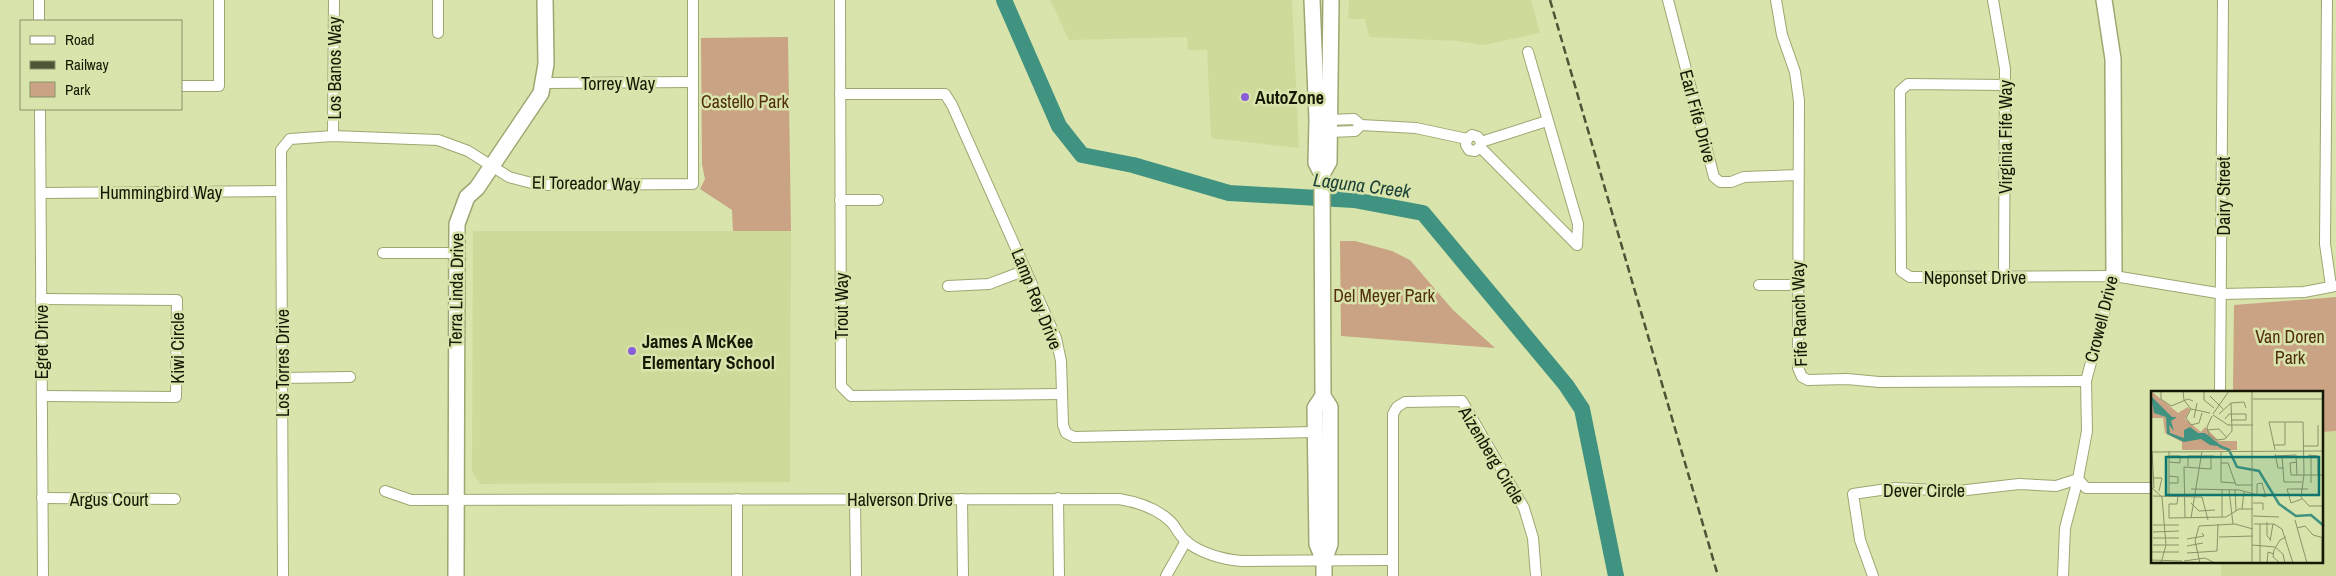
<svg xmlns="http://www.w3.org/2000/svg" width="2336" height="576" viewBox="0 0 2336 576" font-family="'Archivo Narrow',sans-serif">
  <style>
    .built { fill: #cdda9a }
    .green { fill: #caa284 }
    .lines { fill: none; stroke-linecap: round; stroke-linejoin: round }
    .river { stroke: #409281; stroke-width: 16 }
    .street-casing { stroke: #9ca771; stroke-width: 12 }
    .secondary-casing { stroke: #9ca771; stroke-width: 18 }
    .street { stroke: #fff; stroke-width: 10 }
    .secondary { stroke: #fff; stroke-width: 15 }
    .rail { stroke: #4e5536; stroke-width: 2.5; stroke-dasharray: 8 4; stroke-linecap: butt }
    .poi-dot { fill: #895dd7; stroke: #d8e4ab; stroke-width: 2 }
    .labels { text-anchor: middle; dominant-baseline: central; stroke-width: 5; stroke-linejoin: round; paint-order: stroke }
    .street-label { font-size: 18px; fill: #141804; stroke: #d8e4ab }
    .poi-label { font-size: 18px; font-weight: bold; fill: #141804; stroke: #d8e4ab; text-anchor: start }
    .park-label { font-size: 18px; fill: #522d0e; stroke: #d8e4ab }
    .water-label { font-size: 19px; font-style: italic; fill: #1b4138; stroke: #d8e4ab }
    .inset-river { fill: none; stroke: #409281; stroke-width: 2.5 }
    .inset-road { fill: none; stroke: #8a9268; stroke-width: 1 }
    .view { fill: #0f766e; fill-opacity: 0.15; stroke: #0f766e; stroke-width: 2.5 }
    .inset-edge { fill: none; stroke: #141804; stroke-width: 2.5 }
  </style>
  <rect width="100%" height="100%" fill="#d8e4ab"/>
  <g class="built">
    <path d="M1050 0H1292L1299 148 1211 138 1207 50H1188L1187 37 1069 40Z"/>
    <path d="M1349 0H1531L1540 33 1483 45 1458 41 1369 37 1365 19H1348Z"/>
    <path d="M473 231H791L790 482 480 484 472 471Z"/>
    <path d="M2336 431V576H2221V562H2322V432Z"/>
  </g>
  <g class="green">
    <path d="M788 37 791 231H733L732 210 700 189 705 179 702 164 701 38Z"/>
    <path d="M1340 241H1355L1392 251 1410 260 1453 310 1495 348 1341 336Z"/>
    <path d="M2336 297V431L2322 432V392H2233L2234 305Z"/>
  </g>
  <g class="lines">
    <path class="river" d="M1004 0 1059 126 1082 155 1133 165 1229 193 1354 200 1423 213 1566 385 1582 409 1616 576"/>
    <defs>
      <g id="street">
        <path d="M39 0V21"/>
        <path d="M840 0 841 386 851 396 1062 394"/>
        <path d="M1668 0 1714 177 1720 182H1731L1744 177 1798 175"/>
        <path d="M1776 0 1782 35 1795 72 1799 101 1798 368 1802 377 1808 380 1847 379 1879 382 2086 381"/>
        <path d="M1993 0 2005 69 2004 275"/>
        <path d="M2327 0 2325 244 2331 286"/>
        <path d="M438 33V0"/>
        <path d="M1528 52 1578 224 1577 245"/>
        <path d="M544 83 693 82"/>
        <path d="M2005 85 1908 84 1900 91 1901 271 1910 277 2114 276 2223 294 2304 292 2336 286"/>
        <path d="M181 86H219V0"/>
        <path d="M840 94H945L952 105 1056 338 1061 361 1063 425 1066 433 1074 437 1316 432"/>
        <path d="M40 109 43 576"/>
        <path d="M1329 120 1354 119 1361 125 1416 128 1467 139"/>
        <path d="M1329 132 1355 131 1361 125"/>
        <path d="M333 136 334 0"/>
        <path d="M1481 142 1547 121"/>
        <path d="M1480 147 1475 151 1469 150 1466 145 1467 139 1472 135 1478 137 1481 142 1480 147 1577 245"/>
        <path d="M41 193 281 191"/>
        <path d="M840 200H878"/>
        <path d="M383 253H455"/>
        <path d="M1759 285H1798"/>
        <path d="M948 286 989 284 1026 270"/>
        <path d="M41 299 177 300 176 397 42 396"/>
        <path d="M282 378 350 377"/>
        <path d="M2220 392 2223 0"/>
        <path d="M385 491 411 500 1119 499C1137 502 1157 508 1171 522 1176 527 1179 535 1185 540 1198 553 1225 560 1242 561L1393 560"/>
        <path d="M42 498 175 499"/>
        <path d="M1058 498 1059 576"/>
        <path d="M737 499V576"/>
        <path d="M855 499 856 576"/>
        <path d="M962 499 963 576"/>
        <path d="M283 576 281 150 290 139 333 136 438 140 468 151 509 177 539 185 693 184V0"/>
        <path d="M1166 576 1186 541"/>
        <path d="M1393 576V414L1397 407 1405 402 1462 401 1524 508 1533 538 1536 576"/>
        <path d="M1873 576 1860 540 1853 494 1894 488 1958 491 2019 484 2056 486 2078 479 2086 488H2152"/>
        <path d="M2063 576 2065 528 2078 479 2087 431 2086 381 2114 276"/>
      </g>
      <g id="secondary">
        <path d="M1312 0 1317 120 1316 163 1322 174 1323 396 1330 407V544L1324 561V576"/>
        <path d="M2104 0 2113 59 2114 276"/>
        <path d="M1322 174 1329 162 1331 0"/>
        <path d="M1323 396 1315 408 1317 544 1324 561"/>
        <path d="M456 576 457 224 467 197 477 188 541 93 546 64 545 0"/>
      </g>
    </defs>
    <use href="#street" class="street-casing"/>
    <use href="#secondary" class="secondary-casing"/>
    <use href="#street" class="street"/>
    <use href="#secondary" class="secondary"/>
    <path class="rail" d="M1550 0 1718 576"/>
  </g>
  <g class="poi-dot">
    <circle cx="1245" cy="97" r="5"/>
    <circle cx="632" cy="351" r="5"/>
  </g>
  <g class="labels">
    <g class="street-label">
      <text transform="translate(334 68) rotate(-90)">Los Banos Way</text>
      <text x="618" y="83">Torrey Way</text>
      <text transform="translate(1698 116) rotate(75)">Earl Fife Drive</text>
      <text transform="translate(2005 137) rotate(-90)">Virginia Fife Way</text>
      <text transform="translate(586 183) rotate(1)">El Toreador Way</text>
      <text x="161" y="192">Hummingbird Way</text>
      <text transform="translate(2223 196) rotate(-90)">Dairy Street</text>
      <text x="1975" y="277">Neponset Drive</text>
      <text transform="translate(456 290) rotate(-89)">Terra Linda Drive</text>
      <text transform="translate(1037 299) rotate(68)">Lamp Rey Drive</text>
      <text transform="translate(841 306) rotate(-90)">Trout Way</text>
      <text transform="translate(1799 314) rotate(-92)">Fife Ranch Way</text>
      <text transform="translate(2101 319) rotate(-76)">Crowell Drive</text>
      <text transform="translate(41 342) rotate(-90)">Egret Drive</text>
      <text transform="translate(177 348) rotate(-90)">Kiwi Circle</text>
      <text transform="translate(282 363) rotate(-90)">Los Torres Drive</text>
      <text transform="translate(1492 455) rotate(59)">Aizenberg Circle</text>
      <text x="1924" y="490">Dever Circle</text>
      <text x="109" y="499">Argus Court</text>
      <text x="900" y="499">Halverson Drive</text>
    </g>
    <g class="poi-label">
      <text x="1255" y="97">AutoZone</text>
      <text x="642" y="341">James A McKee<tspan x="642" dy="21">Elementary School</tspan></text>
    </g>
    <g class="park-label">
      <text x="745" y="101">Castello Park</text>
      <text x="1384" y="295">Del Meyer Park</text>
      <text x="2290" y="336">Van Doren<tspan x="2290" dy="21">Park</tspan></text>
    </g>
    <g class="water-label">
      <text transform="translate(1362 185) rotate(7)">Laguna Creek</text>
    </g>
  </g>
  <g transform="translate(2151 391)">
    <rect width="172" height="172" fill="#d8e4ab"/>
    <path d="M0 0 27 22 37 16 39 18 34 28 50 41 54 36 68 50H86V59H31V51L14 42 12 27H0Z" fill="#caa284"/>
    <path d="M0 5 21 26H26L20 30 23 40 18 34 19 42 33 47V39L39 36 47 42H54L72 56 59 54 50 48 33 51 16 43 15 26 3 22Z" fill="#409281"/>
    <path class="inset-river" d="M68 55 78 59 86 76 108 80 128 113 145 125 160 124 173 135"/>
    <path class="inset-road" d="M10 0V8L20 15 37 8 42 10M32 0 33 9 40 18 59 22M53 0V9L63 17M101 0V172M59 5 72 18M102 8H171M40 18 35 27 40 34 48 32 51 22M62 23 78 0M68 23 80 12 93 11 95 17M62 24 77 34H102M61 25 56 36 58 44 66 49 74 48 81 40 80 12M43 27 46 12M74 28 78 23H95V29H81M56 39 68 38 76 47M123 54H134V31M152 55H167V34M124 59 118 31H152L153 84 150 106 158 115H173M1 60 3 97M18 60V105M70 60V91L84 92M0 61 173 60M124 63 127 77H133M157 64 167 65V85M18 65H29V72L18 71M124 65 145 64 146 84M131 65 133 91H151M146 71 139 72 140 84H173M70 72H77L85 94H101M37 75V65H63M18 85 27 86V92H18M3 87H11L8 100M160 92V64M0 96 11 106 15 154 10 172M40 98 88 99 115 106 111 92 106 93V103M84 98 85 120M71 99V126M78 99 82 133M2 105 51 106 57 129M27 105 26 113H18V127L75 126 88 118H102M151 108 140 112 136 98H157M40 112 48 120 64 119M102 112H112V119M91 118 93 101M102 125 128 126M34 127 33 76 60 78V65M40 127 51 60M144 129 156 172M116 131V145L120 149M103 133H123L131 138 142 172M109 133V172M2 134H28M146 137 154 135 162 144 173 147M2 141 28 140M68 146 102 145M2 147H28M171 147V172M36 148 53 145 51 142M119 150 122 133M2 154H28M101 154 124 156 132 163 134 172M36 155 52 152M0 161H28M36 162 66 160 67 133M0 169 31 170M33 170 54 167 64 172M49 172 44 150 48 135 84 133 102 138M116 172 117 161 123 163M129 172 122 166 123 159 129 149 135 146"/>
    <path class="view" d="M15 66H168V104H15Z"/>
    <rect width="172" height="172" class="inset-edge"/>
  </g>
  <rect x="20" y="20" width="162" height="90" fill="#d8e4ab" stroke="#8a9268"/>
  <rect x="30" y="36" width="25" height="8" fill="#ffffff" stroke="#8a9268"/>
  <text x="65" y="45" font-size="15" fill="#141804">Road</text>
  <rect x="30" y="61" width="25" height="8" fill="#4e5536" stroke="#8a9268"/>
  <text x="65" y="70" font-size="15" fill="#141804">Railway</text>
  <rect x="30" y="82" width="25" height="15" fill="#caa284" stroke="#8a9268"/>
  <text x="65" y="95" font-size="15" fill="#141804">Park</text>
</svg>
